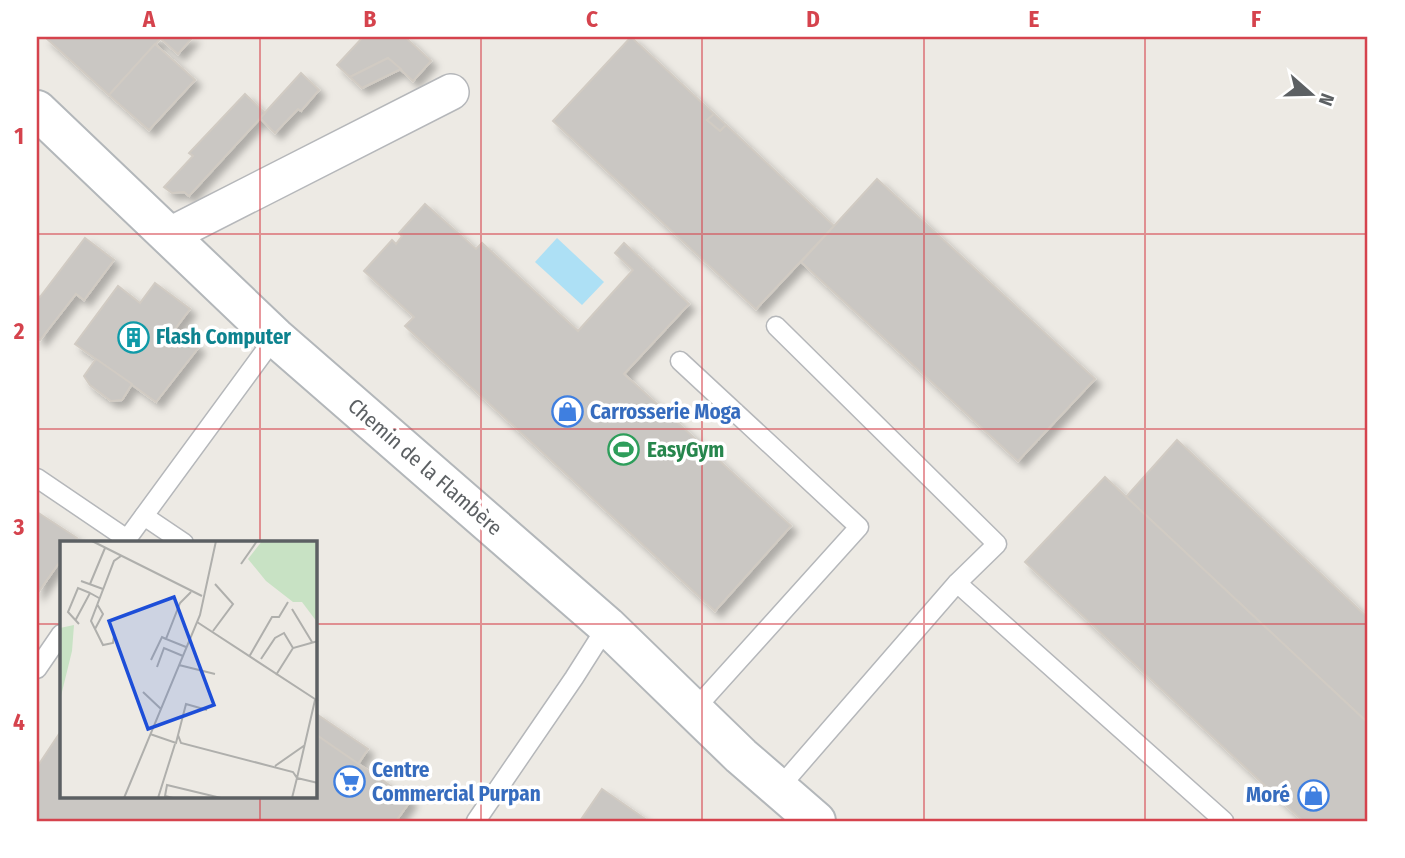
<svg xmlns="http://www.w3.org/2000/svg" width="1405" height="858" viewBox="0 0 1405 858" font-family="'Fira Sans Condensed',sans-serif">
  <style>
    .water { fill: #ade0f5 }
    .building { fill: #cac7c3; stroke: #d1cbc3; stroke-width: 2; filter: url(#shadow) }
    .lines { fill: none; stroke-linecap: round; stroke-linejoin: round }
    .lane-casing { stroke: #b5b7ba; stroke-width: 21 }
    .street-casing { stroke: #b5b7ba; stroke-width: 38 }
    .secondary-casing { stroke: #b3b7ba; stroke-width: 42 }
    .lane { stroke: #fff; stroke-width: 18 }
    .street { stroke: #fff; stroke-width: 35 }
    .secondary { stroke: #fff; stroke-width: 38 }
    .grid { fill: none; stroke: #d5434d; stroke-width: 2; stroke-opacity: 0.55 }
    .labels { text-anchor: middle; dominant-baseline: central; stroke-width: 7; stroke-linejoin: round; paint-order: stroke }
    .culture-label { font-size: 21px; font-weight: bold; fill: #0d838f; stroke: #fff; text-anchor: start }
    .shop-label { font-size: 21px; font-weight: bold; fill: #366cbe; stroke: #fff; text-anchor: start }
    .leisure-label { font-size: 21px; font-weight: bold; fill: #27864d; stroke: #fff; text-anchor: start }
    .street-label { font-size: 21px; fill: #5c6063; stroke: #fff }
    .inset-road { fill: none; stroke: #afafac; stroke-width: 2 }
    .view { fill: #1d4ed8; fill-opacity: 0.15; stroke: #1d4ed8; stroke-width: 3.5 }
    .inset-edge { fill: none; stroke: #5c6063; stroke-width: 3.5 }
    .neatline { fill: none; stroke: #d5434d; stroke-width: 2.5 }
    .grid-label { font-size: 23px; text-anchor: middle; font-weight: bold; fill: #d5434d }
  </style>
  <defs>
    <filter id="shadow"><feDropShadow dx="6" dy="6" stdDeviation="3.5" flood-color="#0004"/></filter>
  </defs>
  <rect width="100%" height="100%" fill="#edeae4"/>
  <path class="water" d="M557 238 604 282 582 305 535 262Z"/>
  <g class="building">
    <path d="M45 37H162L109 95Z"/>
    <path d="M162 37H193L178 54 161 39Z"/>
    <path d="M363 37H405L431 61 413 81 388 58 350 77 337 65Z"/>
    <path d="M631 37 714 114 707 120 720 131 726 125 834 226 756 309 553 121Z"/>
    <path d="M155 44 195 80 149 130 109 95Z"/>
    <path d="M388 58 401 69 362 88 350 77Z"/>
    <path d="M301 73 319 90 301 111 298 109 275 133 260 118Z"/>
    <path d="M245 94 265 113 189 196 184 192 172 193 164 187 193 156 189 153Z"/>
    <path d="M714 114 726 125 720 131 707 120Z"/>
    <path d="M877 179 1095 379 1018 461 801 262Z"/>
    <path d="M425 204 476 249 482 243 578 331 633 270 615 253 624 243 689 304 624 374 791 526 715 611 405 326 414 317 364 271 392 240 396 244 402 236 399 233Z"/>
    <path d="M85 238 114 260 84 300 76 294 40 340 37 337V295L40 297Z"/>
    <path d="M155 283 190 309 175 329 199 347 156 402 75 344 118 286 140 303Z"/>
    <path d="M96 359 132 384 122 400 111 401 90 385 84 376Z"/>
    <path d="M1177 440 1368 618V723L1126 497Z"/>
    <path d="M1105 477 1368 723V821H1303L1025 562Z"/>
    <path d="M37 512 77 538 74 543H61V560L37 594Z"/>
    <path d="M315 713 368 749 358 764 315 734Z"/>
    <path d="M61 731V797H315V734L411 800 396 821H37V767Z"/>
    <path d="M602 789 648 821H580Z"/>
  </g>
  <g class="lines">
    <defs>
      <g id="lane">
        <path d="M776 326 997 544 957 583"/>
        <path d="M680 361 859 527 694 710"/>
        <path d="M37 478 127 539 125 543"/>
        <path d="M144 516 184 543"/>
        <path d="M127 539 275 337"/>
        <path d="M37 669 61 634"/>
        <path d="M779 788 957 583 1224 821"/>
        <path d="M476 821 574 678 607 626"/>
      </g>
      <path id="street" d="M168 236 451 92"/>
      <path id="secondary" d="M37 110 275 337 607 626 741 756 816 821"/>
    </defs>
    <use href="#lane" class="lane-casing"/>
    <use href="#street" class="street-casing"/>
    <use href="#secondary" class="secondary-casing"/>
    <use href="#lane" class="lane"/>
    <use href="#street" class="street"/>
    <use href="#secondary" class="secondary"/>
  </g>
  <path class="grid" d="M260 37V543M481 37V821M702 37V821M924 37V821M1145 37V821M37 234H1368M37 429H1368M37 624H61M315 624H1368M260 797V821"/>
  <defs>
    <symbol id="building-ring" viewBox="-11 -11 22 22"><circle r="9.5" fill="#fff" stroke="#0f9aa8" stroke-width="1.5"/><path d="M-4-6H4V6H1V3H-1V6H-4ZM-2.5-4.3h1.7v1.8h-1.7ZM.8-4.3h1.7v1.8H.8ZM-2.5-1h1.7V.8h-1.7ZM.8-1h1.7V.8H.8Z" fill="#0f9aa8"/></symbol>
    <symbol id="shop-ring" viewBox="-11 -11 22 22"><circle r="9.5" fill="#fff" stroke="#3f7fe0" stroke-width="1.5"/><path d="M-5-2.5h2.3a2.7 3.5 0 0 1 5.4 0H5L5.5 6h-11ZM-1.5-2.5h3a1.5 2.3 0 0 0-3 0Z" fill="#3f7fe0"/></symbol>
    <symbol id="stadium-ring" viewBox="-11 -11 22 22"><circle r="9.5" fill="#fff" stroke="#2e9e5b" stroke-width="1.5"/><path d="M0-5a6.5 5 0 1 0 0 10a6.5 5 0 1 0 0-10ZM-3.5-1.8h7v3.6h-7Z" fill="#2e9e5b"/></symbol>
    <symbol id="supermarket-ring" viewBox="-11 -11 22 22"><circle r="9.5" fill="#fff" stroke="#3f7fe0" stroke-width="1.5"/><path d="M-6-5.5h2.5l.6 2H6L4.5 2H-2.5L-4.4-4H-6ZM-1.5 3.2a1.3 1.3 0 1 0 .1 0ZM3 3.2a1.3 1.3 0 1 0 .1 0Z" fill="#3f7fe0"/></symbol>
  </defs>
  <g fill-rule="evenodd">
    <use href="#building-ring" x="116" y="320" width="35" height="35"/>
    <use href="#shop-ring" x="550" y="394" width="35" height="35"/>
    <use href="#stadium-ring" x="606" y="432" width="35" height="35"/>
    <use href="#supermarket-ring" x="332" y="764" width="35" height="35"/>
    <use href="#shop-ring" x="1296" y="778" width="35" height="35"/>
  </g>
  <g class="labels">
    <g class="culture-label">
      <text x="156" y="337">Flash Computer</text>
    </g>
    <g class="shop-label">
      <text x="590" y="412">Carrosserie Moga</text>
      <text x="372" y="770">Centre<tspan x="372" dy="24">Commercial Purpan</tspan></text>
      <text x="1290" y="795" text-anchor="end">Moré</text>
    </g>
    <g class="leisure-label">
      <text x="647" y="450">EasyGym</text>
    </g>
    <g class="street-label">
      <text transform="translate(425 467) rotate(41)">Chemin de la Flambère</text>
    </g>
  </g>
  <g transform="translate(60 541)">
    <rect width="257" height="257" fill="#edeae4"/>
    <path d="M202 0H257V81L242 61H233L206 40 188 18ZM14 84 12 110 0 159V87Z" fill="#c8e2c4"/>
    <path class="inset-road" d="M32 0 142 55M181 23 197 0M21 40 43 48M30 43 45 7M232 68 252 101M15 80 30 52 39 57M137 81 258 160M19 83 8 71 18 47 30 52M35 88 43 73 37 63M153 90 173 63 155 43M54 95 53 102 43 104 31 80 54 20 61 15M126 106 106 98 120 62 131 51M189 116 212 76H219L228 61M201 118 215 97 224 92 233 107M91 119 102 96 106 98M119 124 155 133M97 126 104 107 123 115M216 134 233 107 258 100M83 151 101 168M255 159 237 237 258 242M90 193 116 202 126 163 147 169M118 194 121 202 233 231 237 237 232 257M215 225 245 204M64 257 140 74 156 0M98 257 115 203M113 257 105 255 107 244 161 257"/>
    <path class="view" d="M114 56 154 164 88 188 49 80Z"/>
    <rect width="257" height="257" class="inset-edge"/>
  </g>
  <rect width="1405" height="858" fill="none" stroke="#ffffff" stroke-width="77"/>
  <g transform="translate(1311 94) rotate(110)" stroke="#ffffff" stroke-width="5" paint-order="stroke">
  <path d="M0-5L12 26L0 18L-12 26Z" fill="#5c6063"/>
  <text y="-10" font-size="19" font-weight="bold" text-anchor="middle" fill="#5c6063">N</text>
  </g>
  <rect x="38" y="38" width="1328" height="782" class="neatline"/>
  <g class="grid-label">
    <text x="149" y="27">A</text>
    <text x="370" y="27">B</text>
    <text x="592" y="27">C</text>
    <text x="813" y="27">D</text>
    <text x="1034" y="27">E</text>
    <text x="1256" y="27">F</text>
    <text x="19" y="144">1</text>
    <text x="19" y="339">2</text>
    <text x="19" y="535">3</text>
    <text x="19" y="730">4</text>
  </g>
</svg>
